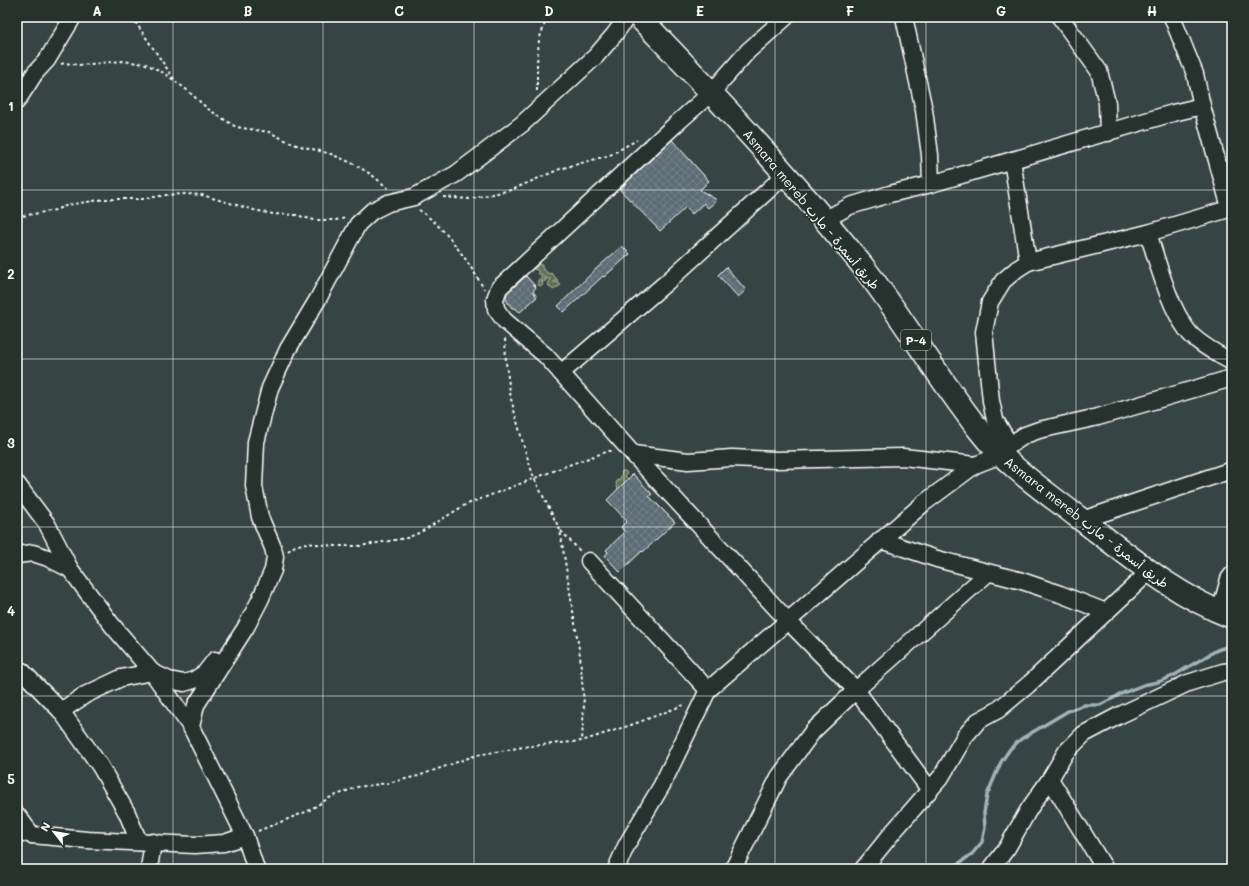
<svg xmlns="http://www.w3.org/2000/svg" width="1249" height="886" viewBox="0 0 1249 886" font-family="Mali,'Playpen Sans Arabic',sans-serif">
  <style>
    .grass { fill: url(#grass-dots); stroke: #b0b8a8 }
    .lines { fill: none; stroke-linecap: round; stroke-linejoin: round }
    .stream { stroke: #a3b2b6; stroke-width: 3.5 }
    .building { fill: url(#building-cross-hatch); stroke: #fff }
    .minor-casing { stroke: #fff; stroke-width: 19 }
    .highway-casing { stroke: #fff; stroke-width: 25 }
    .path { stroke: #fff; stroke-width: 2; stroke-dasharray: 3 3; stroke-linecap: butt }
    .minor { stroke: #26332d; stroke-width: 16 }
    .highway { stroke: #26332d; stroke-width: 22 }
    .grid { fill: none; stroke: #fff; stroke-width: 1; stroke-opacity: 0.55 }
    .labels { text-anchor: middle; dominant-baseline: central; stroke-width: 3.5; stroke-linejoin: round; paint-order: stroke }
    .shield { fill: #26332d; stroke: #bec2c0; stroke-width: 1 }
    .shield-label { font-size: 12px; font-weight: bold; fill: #fff }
    .street-label { font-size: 13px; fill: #fff; stroke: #26332d }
    .neatline { fill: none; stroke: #fff; stroke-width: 1.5 }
    .grid-label { font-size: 13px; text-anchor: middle; font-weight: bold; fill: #fff }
  </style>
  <defs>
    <pattern id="grass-dots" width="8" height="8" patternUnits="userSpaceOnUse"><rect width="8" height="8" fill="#617051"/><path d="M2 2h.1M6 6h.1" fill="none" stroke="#79856b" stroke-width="1.8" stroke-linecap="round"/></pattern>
    <pattern id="building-cross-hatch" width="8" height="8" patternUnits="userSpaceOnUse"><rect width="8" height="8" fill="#5d6c75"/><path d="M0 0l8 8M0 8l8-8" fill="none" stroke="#75828a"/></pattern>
  </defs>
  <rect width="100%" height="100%" fill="#364443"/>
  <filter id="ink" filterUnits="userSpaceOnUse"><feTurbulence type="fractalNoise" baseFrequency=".025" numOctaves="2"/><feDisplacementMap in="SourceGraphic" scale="8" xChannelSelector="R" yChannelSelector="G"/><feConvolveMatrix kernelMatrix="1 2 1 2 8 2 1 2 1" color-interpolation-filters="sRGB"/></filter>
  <g filter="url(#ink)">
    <g class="grass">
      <path d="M533 264 542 265V268L549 274 551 273 558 280 554 281V282H557L561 285 553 290 548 285 550 280 544 277V278L546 279V281H540L543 282 542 286 538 285V280L540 279 542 274H538V270L534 269 537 267 536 266 533 267V270L530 268Z"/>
      <path d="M622 471H625L627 473 625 476 628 479 618 489 616 484 617 480 620 479Z"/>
    </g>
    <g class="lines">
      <path class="stream" d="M951 869 972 854 982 842 985 828 984 813 987 795 1001 762 1010 749 1021 739 1068 711 1084 705H1100L1123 693 1143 685 1158 682 1173 676 1217 650 1232 645"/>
    </g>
    <g class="building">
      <path d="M672 140 709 181 700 190 717 200 708 208 704 203 692 214 686 207 660 231 620 190 626 183Z"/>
      <path d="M622 246 630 254 604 277 603 276 564 312 558 306 596 269Z"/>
      <path d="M726 267 746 290 738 297 718 275Z"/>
      <path d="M526 276 536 287 533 291 537 297 520 312 515 308H512L506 300V297L507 293Z"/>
      <path d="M633 474 652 494 649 496 675 522 643 552 642 551 620 572 605 556 608 552 606 550 625 532 621 527 627 521 607 500Z"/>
    </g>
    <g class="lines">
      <defs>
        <g id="minor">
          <path d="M786 17 748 51 711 93 677 123 499 288 495 299 496 309 504 320 546 356 633 454 788 621 856 690 930 790"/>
          <path d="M904 17 924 110 930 155 931 184"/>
          <path d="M1060 17 1099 71 1107 103 1108 133"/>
          <path d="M1172 17 1195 74 1202 106 1230 208"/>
          <path d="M17 101 35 73 47 60 73 17"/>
          <path d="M1012 160 1028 262 1148 233 1232 208"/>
          <path d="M824 220 850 206 890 194 931 184 1173 113 1202 106"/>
          <path d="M1148 233C1158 263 1168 304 1187 330 1195 342 1219 355 1232 362"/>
          <path d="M561 373 667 282 786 174"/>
          <path d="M1010 445 995 420 991 401 984 332 990 302 1003 281 1017 269 1028 262"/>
          <path d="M633 454 688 461 732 458 776 460 903 457 975 465"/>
          <path d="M17 484 47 524 70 569 112 625 152 672 191 727"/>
          <path d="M1082 520 1232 470"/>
          <path d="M880 540 937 559 1022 581 1060 594 1106 612"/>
          <path d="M17 555 33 553 48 558 70 569"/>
          <path d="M589 561 708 690"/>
          <path d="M1220 612 1229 579 1232 575"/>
          <path d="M17 675 22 671 61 711 85 695 121 678 152 672 169 680 184 683 194 680 205 673 215 660"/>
          <path d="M61 711 100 766 127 813 139 842"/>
          <path d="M1050 779 1105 869"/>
          <path d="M17 815 32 835"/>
          <path d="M17 831 32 835 87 840 195 845 224 843 245 836"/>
          <path d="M149 869 153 842"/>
          <path d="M256 869 245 836 191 727 196 705 246 627 260 600 273 570 275 557 273 548 260 517 254 486 256 442 270 388 288 349 318 299 358 224 372 211 388 203 414 197 456 174 522 124 596 56 614 35 627 17"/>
          <path d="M616 869 627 844 662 785 708 690 924 503 975 465 1001 455 1010 445 1025 435 1039 430 1098 417 1232 378"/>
          <path d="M733 869 779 777 813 731 856 690 988 573"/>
          <path d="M863 869 893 832 941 777 965 736 978 721 998 710 1028 685 1150 571"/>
          <path d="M991 869 1007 848 1029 809 1050 779 1066 752 1084 734 1118 716 1188 683 1223 672 1232 671"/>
        </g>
        <path id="highway" d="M639 17C703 83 765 149 824 219 838 236 852 252 865 269 905 321 938 378 979 430 1006 465 1043 490 1078 517 1127 554 1174 595 1232 617"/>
      </defs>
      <use href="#minor" class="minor-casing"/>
      <use href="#highway" class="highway-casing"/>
      <g class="path">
        <path d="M132 17 174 79"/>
        <path d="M61 64 65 63 80 65 122 61 146 64 164 73 187 90 208 109 236 127 269 132 293 144 331 154 354 164 372 175 389 189"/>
        <path d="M537 91V63L539 40 547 17"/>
        <path d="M443 197 469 199 511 190 560 169 610 155 637 140"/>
        <path d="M419 210C446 228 468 261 484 289"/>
        <path d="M17 217 55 210 68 205 105 199H143L166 195 186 194 202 195 254 210 273 214 296 215 314 220H336L346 218"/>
        <path d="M505 339 506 363 511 399 524 447 534 478 560 530 580 655 584 704 582 741"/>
        <path d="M561 531 580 551"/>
        <path d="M288 551 295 546 306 543 336 546H359L407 538 421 532 465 505 574 463 609 451H612"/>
        <path d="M258 831 308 811 329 798 357 787 388 783 418 776 477 755 530 746 582 741 634 724 684 705"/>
      </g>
      <use href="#minor" class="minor"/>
      <use href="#highway" class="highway"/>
    </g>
  </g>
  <path class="grid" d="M173 17V869M323 17V869M474 17V869M624 17V869M775 17V869M926 17V869M1076 17V869M17 190H1232M17 359H1232M17 527H1232M17 696H1232"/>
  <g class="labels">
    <rect class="shield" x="901" y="330" width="30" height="20" rx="3"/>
    <g class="shield-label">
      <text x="916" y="340">P-4</text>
    </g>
    <g class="street-label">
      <text transform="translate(812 209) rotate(50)">Asmara mereb طريق أسمرة - مارب</text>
      <text transform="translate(1087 522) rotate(38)">Asmara mereb طريق أسمرة - مارب</text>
    </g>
  </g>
  <rect width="1249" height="886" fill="none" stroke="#26332d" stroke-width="44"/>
  <g transform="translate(54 832) rotate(301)" stroke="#26332d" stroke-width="3" paint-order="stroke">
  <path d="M0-3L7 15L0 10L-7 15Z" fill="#ffffff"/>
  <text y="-6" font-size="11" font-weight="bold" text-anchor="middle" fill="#ffffff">N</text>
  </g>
  <rect x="22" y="22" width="1205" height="842" class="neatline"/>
  <g class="grid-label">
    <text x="97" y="16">A</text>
    <text x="248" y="16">B</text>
    <text x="399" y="16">C</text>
    <text x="549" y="16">D</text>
    <text x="700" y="16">E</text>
    <text x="850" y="16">F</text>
    <text x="1001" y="16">G</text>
    <text x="1152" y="16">H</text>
    <text x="11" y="111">1</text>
    <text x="11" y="279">2</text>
    <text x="11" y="448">3</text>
    <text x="11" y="616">4</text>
    <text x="11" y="784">5</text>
  </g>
</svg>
